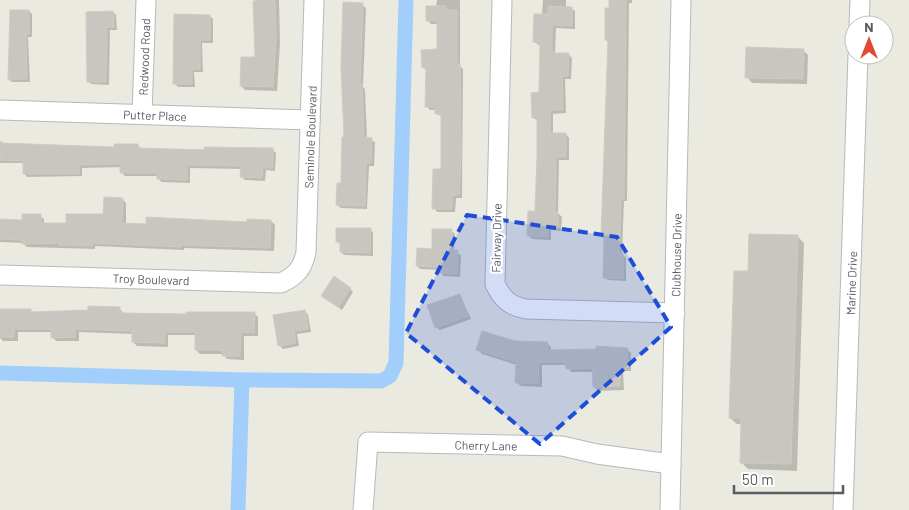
<svg xmlns="http://www.w3.org/2000/svg" width="909" height="510" viewBox="0 0 909 510" font-family="Barlow,sans-serif">
  <style>
    .shadow { fill: #0003 }
    .lines { fill: none; stroke-linecap: round; stroke-linejoin: round }
    .canal { stroke: #a1cefb; stroke-width: 15 }
    .building { fill: #c8c6c0; stroke: #d0cbbf }
    .minor-casing { stroke: #b6b8bd; stroke-width: 21 }
    .minor { stroke: #fff; stroke-width: 19 }
    .marked { fill: #1d4ed8; fill-opacity: 0.2; stroke: #1d4ed8; stroke-width: 4; stroke-dasharray: 10 6; stroke-linejoin: round }
    .labels { text-anchor: middle; dominant-baseline: central; stroke-width: 4.5; stroke-linejoin: round; paint-order: stroke }
    .street-label { font-size: 12px; fill: #595c61; stroke: #fff }
  </style>
  <rect width="100%" height="100%" fill="#ebeae0"/>
  <g class="shadow">
    <path d="M255 0H279L280 43 277 91 245 90 241 86 256 58Z"/>
    <path d="M437 0H460V66L463 69 462 198H456L455 212H437L434 208 443 171 442 117 436 113V110H430L426 106 427 71 423 67 439 51V24H431L427 20 436 7Z"/>
    <path d="M543 0H566V8H571L575 11V29L556 28 555 54H568L572 58 571 79H565L566 113 553 114V134H566L569 138V160H559L558 213 562 217 561 231 551 230V240L532 239 529 236 537 212 539 121 533 118 540 94 541 46 534 42 542 15Z"/>
    <path d="M610 0H632V3H629L627 201H624L622 254 626 258V281L608 280 604 277 605 240 602 237 609 43 606 40Z"/>
    <path d="M362 5 366 8 363 87 365 89 367 139 375 142 374 166H369L367 209 341 208 337 205 342 184 345 138Z"/>
    <path d="M29 11 32 14V37H28L30 82H12L9 79Z"/>
    <path d="M113 12 116 15 117 30H110L109 85 91 84 88 81 87 13Z"/>
    <path d="M210 16 213 19V43H202L203 72H194L195 87H178L174 83Z"/>
    <path d="M803 50 808 55 807 84 752 83 747 77Z"/>
    <path d="M0 141 6 145 116 148 138 145 141 149 273 150 276 153 275 171 266 170 265 181 245 180 242 177V169L190 168V183L161 182 158 176H125L122 173V167L82 168V176L27 177 24 173V163H0Z"/>
    <path d="M122 199 126 203V225L248 223 271 221 275 225 274 251 184 248V250L95 246V249L27 247 23 243 0 242V220L23 221 40 216 44 219V225H67L104 216Z"/>
    <path d="M370 229 373 233V256L344 255 341 252V245L337 241Z"/>
    <path d="M451 231 455 234 454 251 461 255 460 277 443 276 440 270 420 269 417 266Z"/>
    <path d="M798 237 804 243 797 471 748 469 741 462 742 424H737L730 418 749 272Z"/>
    <path d="M350 289 353 292 342 310 326 299Z"/>
    <path d="M460 295 471 319 440 330 436 327Z"/>
    <path d="M120 309 124 314 187 316 254 313 258 317V336H244V360L227 359 223 354H200L196 350V335H168V347L137 346 133 342V334L79 332V341H56L52 337V332H18V341H3L0 338V310H30L33 313Z"/>
    <path d="M305 311 308 315 311 332 297 334 299 346 283 349 280 346Z"/>
    <path d="M514 343H547L551 347V352L627 349 631 353V371H623L624 390 598 391 594 387 593 372H571L567 365H542V387L521 386 517 383V365L482 354 478 350Z"/>
  </g>
  <g class="lines">
    <g class="canal">
      <path d="M0 373 242 380 381 381 390 376 396 363 406 0"/>
      <path d="M238 510 242 380"/>
    </g>
  </g>
  <g class="building">
    <path d="M609 0H626L624 199H621L619 253H623V278H603L604 237H601L608 40H605V8H609Z"/>
    <path d="M253 1H275L276 38 273 87 240 86 241 57H255Z"/>
    <path d="M343 2 363 3 360 84H362L364 137 372 138 371 163H366L365 206 336 205 337 183H341L342 137H344L341 67Z"/>
    <path d="M426 6H446V10H457V64H460L461 154 459 195H452V209H432L433 169H441V114H435V107H425L426 68H422L421 50 437 49V21H426Z"/>
    <path d="M548 6 572 7V26L552 25V53H569L568 76H562L563 110H550V133H566V157H556L555 212H558V227H548V237L527 236 528 211H535L537 157V118H532L531 93 539 92 540 42H533L534 14H548Z"/>
    <path d="M10 10H29V34H26L27 79 8 80Z"/>
    <path d="M113 11 114 27H107L106 82H87L86 12Z"/>
    <path d="M174 14 210 15V40H200V69H192V84H173Z"/>
    <path d="M746 47 804 49 803 79 745 78Z"/>
    <path d="M0 143 114 147V144H138V148L204 150V147L273 148V168H263L262 178 240 177 241 166 187 165V180L157 179V173H120V164L79 165V174H23V161L0 160Z"/>
    <path d="M104 197 123 198 122 223 146 224V217L247 222V219L271 220 270 248 181 245V247L92 243V246L59 245V243L22 244V240L0 239V219L22 220V214H41V223H66V214H103Z"/>
    <path d="M336 228H371L370 253 340 252V242H336Z"/>
    <path d="M432 229H452L451 250H458L457 274 438 273 439 267 416 266 417 248 432 249Z"/>
    <path d="M749 234 798 235 791 464 740 463 741 418H729L734 271H748Z"/>
    <path d="M334 276 351 288 338 307 321 296Z"/>
    <path d="M460 294 468 316 435 328 427 305Z"/>
    <path d="M88 306 120 307V313L186 314V312H255L254 333 241 332 240 356H222V350H195V332H165V343L132 342V331L75 329V337L51 338V329H14V337H0V309H31V312L88 310Z"/>
    <path d="M305 310 308 329 294 331 296 343 278 346 273 315Z"/>
    <path d="M482 331 515 341 548 342 547 350 596 349V346L628 348 627 368 620 367V386L593 387 592 368 566 369 565 362H539L538 383H515L516 362 476 350Z"/>
  </g>
  <g class="lines">
    <defs>
      <g id="minor">
        <path d="M502 0 495 284C502 299 510 306 526 309L675 313"/>
        <path d="M859 25 860 0"/>
        <path d="M0 110 310 120"/>
        <path d="M142 114 146 0"/>
        <path d="M0 275 281 283C296 276 303 268 306 252L314 0"/>
        <path d="M363 510 368 442 562 446 597 454 671 464"/>
        <path d="M670 510 681 0"/>
        <path d="M843 510 858 55"/>
      </g>
    </defs>
    <use href="#minor" class="minor-casing"/>
    <use href="#minor" class="minor"/>
  </g>
  <path class="marked" d="M467 215 617 237 671 327 540 444 406 333Z"/>
  <g class="labels">
    <g class="street-label">
      <text transform="translate(144 57) rotate(-88)">Redwood Road</text>
      <text transform="translate(155 115) rotate(2)">Putter Place</text>
      <text transform="translate(310 137) rotate(-88)">Seminole Boulevard</text>
      <text transform="translate(496 238) rotate(-89)">Fairway Drive</text>
      <text transform="translate(676 255) rotate(-89)">Clubhouse Drive</text>
      <text transform="translate(151 279) rotate(2)">Troy Boulevard</text>
      <text transform="translate(851 283) rotate(-88)">Marine Drive</text>
      <text transform="translate(486 445) rotate(1)">Cherry Lane</text>
    </g>
  </g>
  <g transform="translate(869 40)"><circle r="24" fill="#ffffff" stroke="#bdbec0"/>
  <path d="M0-4L9 19L0 12L-9 19Z" fill="#e14a31"/>
  <text y="-8" font-size="14" font-weight="bold" text-anchor="middle" fill="#595c61">N</text>
  </g>
  <path d="M734 485v8h109v-8" fill="none" stroke="#595c61" stroke-width="2.5"/>
  <text x="742" y="485" font-size="15" fill="#595c61" stroke="#ffffff" stroke-width="4" paint-order="stroke">50 m</text>
</svg>
